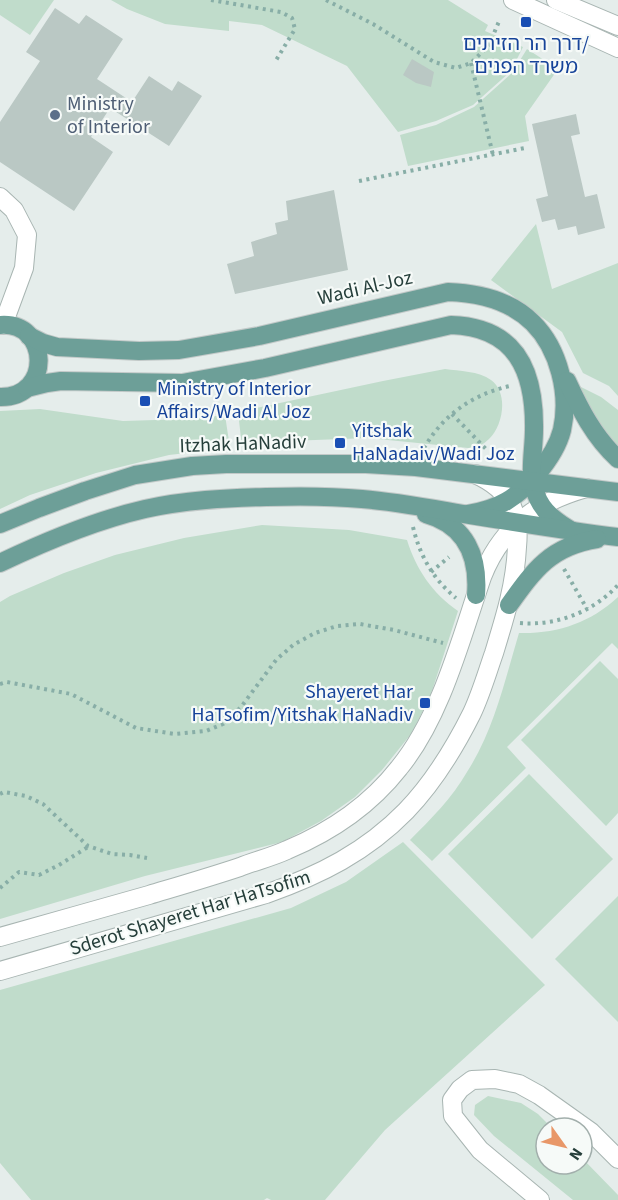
<svg xmlns="http://www.w3.org/2000/svg" width="618" height="1200" viewBox="0 0 618 1200" font-family="'Source Sans 3','Noto Sans Hebrew',sans-serif">
  <style>
    .green { fill: #c0dccb }
    .building { fill: #bac8c4 }
    .lines { fill: none; stroke-linecap: round; stroke-linejoin: round }
    .minor-casing { stroke: #a8b5b2; stroke-width: 20 }
    .major-casing { stroke: #c2c9c8; stroke-width: 20 }
    .path { stroke: #88aea7; stroke-width: 4; stroke-dasharray: 3 4.5; stroke-linecap: butt }
    .minor { stroke: #fff; stroke-width: 18 }
    .major { stroke: #6d9f98; stroke-width: 18 }
    .transit-dot { fill: #1a4fb4; stroke: #f6faf8; stroke-width: 2 }
    .service-dot { fill: #5c6f8a; stroke: #f6faf8; stroke-width: 2 }
    .labels { text-anchor: middle; dominant-baseline: central; stroke-width: 4.5; stroke-linejoin: round; paint-order: stroke }
    .transit-label { font-size: 20px; fill: #164399; stroke: #f6faf8; text-anchor: start }
    .service-label { font-size: 20px; fill: #4e5e75; stroke: #f6faf8; text-anchor: start }
    .street-label { font-size: 20px; fill: #253e3a; stroke: #f6faf8 }
  </style>
  <rect width="100%" height="100%" fill="#e5edeb"/>
  <g class="green">
    <path d="M0 0H54L30 35 0 15Z"/>
    <path d="M111 0H448L488 25 485 31 523 47 511 71 473 105 436 121 398 132 347 66 262 25 229 21V31L165 24 127 9Z"/>
    <path d="M527 49 558 69 525 116 529 141 408 166 400 135 436 125 474 107 512 73Z"/>
    <path d="M536 224 552 289 618 263V396L609 386 583 373 562 332 491 280Z"/>
    <path d="M445 369C459 371 479 371 491 380 509 393 503 426 489 439 483 445 476 448 468 448L368 438 289 441 242 447 238 412 383 381Z"/>
    <path d="M573 383 601 397 618 410V451Z"/>
    <path d="M40 409 123 421 188 419 225 415 230 448 169 455 96 473 30 495 0 509V411Z"/>
    <path d="M262 525 349 530 407 540C416 569 432 593 458 611L430 697 411 734 382 770 355 797 321 821 282 842 145 876 0 919V602L10 596 64 573 115 555 184 538Z"/>
    <path d="M618 597V649L612 643 507 747 526 768 432 861 410 840C431 819 452 798 467 772 494 730 505 680 519 633 557 634 590 623 618 597Z"/>
    <path d="M600 661 618 679V813L606 826 521 740Z"/>
    <path d="M529 774 613 859 532 939 448 854Z"/>
    <path d="M403 842 545 985 385 1130 325 1200H271L267 1198 264 1200H31L0 1163V990L291 908 346 882Z"/>
    <path d="M618 896V1022L555 959Z"/>
    <path d="M488 1096 521 1103 538 1114 552 1128H546V1164H582V1158L618 1195V1200H573L494 1136 474 1115 475 1105Z"/>
  </g>
  <g class="building">
    <path d="M55 8 79 24 86 15 123 39 97 79 132 102 149 76 172 91 178 81 202 96 169 146 110 108 91 137 113 152 74 211 0 162V122L40 61 26 52Z"/>
    <path d="M412 59 434 72 431 87 416 83 403 75Z"/>
    <path d="M576 114 580 134 571 136 585 197 597 194 605 228 578 235 576 226 558 230 555 219 542 222 536 199 548 196 532 124Z"/>
    <path d="M334 190 348 270 235 294 227 264 254 256 251 242 277 234 275 223 288 220 286 201Z"/>
  </g>
  <g class="lines">
    <defs>
      <g id="minor">
        <path d="M513 0 618 48"/>
        <path d="M556 0 618 26"/>
        <path d="M0 197 14 210 27 235 24 268 3 325"/>
        <path d="M0 937C50 923 99 909 149 895 179 886 210 877 240 867 255 861 272 857 287 850 330 832 370 805 399 768 441 717 461 638 482 577 501 528 536 502 586 488"/>
        <path d="M0 971 266 894C320 875 366 852 406 811 433 783 454 749 472 713 481 694 487 673 494 653 505 617 515 586 517 547 518 537 518 525 515 515 510 495 493 482 475 474"/>
        <path d="M540 1200 480 1150 453 1116 452 1100 460 1089 472 1080 495 1079 519 1084 539 1095 591 1132 618 1159"/>
      </g>
      <g id="major">
        <path d="M0 325C50 321 53 398 0 397"/>
        <path d="M29 336 43 343 57 347 139 351 179 350 259 336 448 292C479 293 510 300 533 323 559 349 570 394 562 430 558 446 548 461 537 474 517 498 499 509 468 514"/>
        <path d="M567 381C580 409 594 437 618 459"/>
        <path d="M27 388 47 383 61 381 182 383 265 368 451 325C516 327 535 371 534 430 534 451 528 474 536 494 542 512 558 523 574 532"/>
        <path d="M426 514C466 525 479 557 476 595"/>
        <path d="M0 524 39 508 85 491 135 475 192 466 226 464H366L416 467 618 492"/>
        <path d="M0 563C44 542 97 520 145 509 185 500 226 498 266 497 298 496 330 496 362 499 398 502 434 509 470 515 519 523 568 531 618 537"/>
        <path d="M509 605C534 570 551 546 597 539"/>
      </g>
    </defs>
    <use href="#minor" class="minor-casing"/>
    <use href="#major" class="major-casing"/>
    <g class="path">
      <path d="M211 0 281 12 292 18 295 29 275 62"/>
      <path d="M326 0 373 24 434 62 456 68 471 63 489 45 500 19"/>
      <path d="M471 63 493 155"/>
      <path d="M359 181 525 148"/>
      <path d="M452 414 486 449"/>
      <path d="M424 448C443 415 473 394 510 386"/>
      <path d="M413 527C420 556 433 579 456 598"/>
      <path d="M564 569 587 609"/>
      <path d="M431 572 449 557"/>
      <path d="M520 623C557 626 593 612 618 585"/>
      <path d="M0 684 7 682 71 694 136 728 175 734 206 731 223 724 241 707 276 660 293 645 315 633 337 626 360 624 394 630 443 643"/>
      <path d="M0 794 4 792 26 796 43 804 88 846 112 854 130 855 147 858"/>
      <path d="M0 888 19 872 39 875 59 865 88 847"/>
    </g>
    <use href="#minor" class="minor"/>
    <use href="#major" class="major"/>
  </g>
  <g class="transit-dot">
    <rect x="520" y="16" width="12" height="12" rx="3"/>
    <rect x="139" y="395" width="12" height="12" rx="3"/>
    <rect x="334" y="437" width="12" height="12" rx="3"/>
    <rect x="419" y="697" width="12" height="12" rx="3"/>
  </g>
  <circle class="service-dot" cx="55" cy="115" r="6"/>
  <g class="labels">
    <g class="transit-label">
      <text x="526" y="44" text-anchor="middle">דרך הר הזיתים/<tspan x="526" dy="23">משרד הפנים</tspan></text>
      <text x="157" y="389">Ministry of Interior<tspan x="157" dy="23">Affairs/Wadi Al Joz</tspan></text>
      <text x="352" y="431">Yitshak<tspan x="352" dy="23">HaNadaiv/Wadi Joz</tspan></text>
      <text x="413" y="692" text-anchor="end">Shayeret Har<tspan x="413" dy="23">HaTsofim/Yitshak HaNadiv</tspan></text>
    </g>
    <g class="service-label">
      <text x="67" y="104">Ministry<tspan x="67" dy="23">of Interior</tspan></text>
    </g>
    <g class="street-label">
      <text transform="translate(365 288) rotate(-13)">Wadi Al-Joz</text>
      <text transform="translate(243 444) rotate(-2)">Itzhak HaNadiv</text>
      <text transform="translate(190 913) rotate(-17)">Sderot Shayeret Har HaTsofim</text>
    </g>
  </g>
  <g transform="translate(564 1146) rotate(124)"><circle r="28" fill="#f6faf8" stroke="#a2afac" stroke-width="1.5"/>
  <path d="M0-4.5L10 22L0 15L-10 22Z" fill="#e89768"/>
  <text y="-9" font-size="16" font-weight="bold" text-anchor="middle" fill="#253e3a">N</text>
  </g>
</svg>
